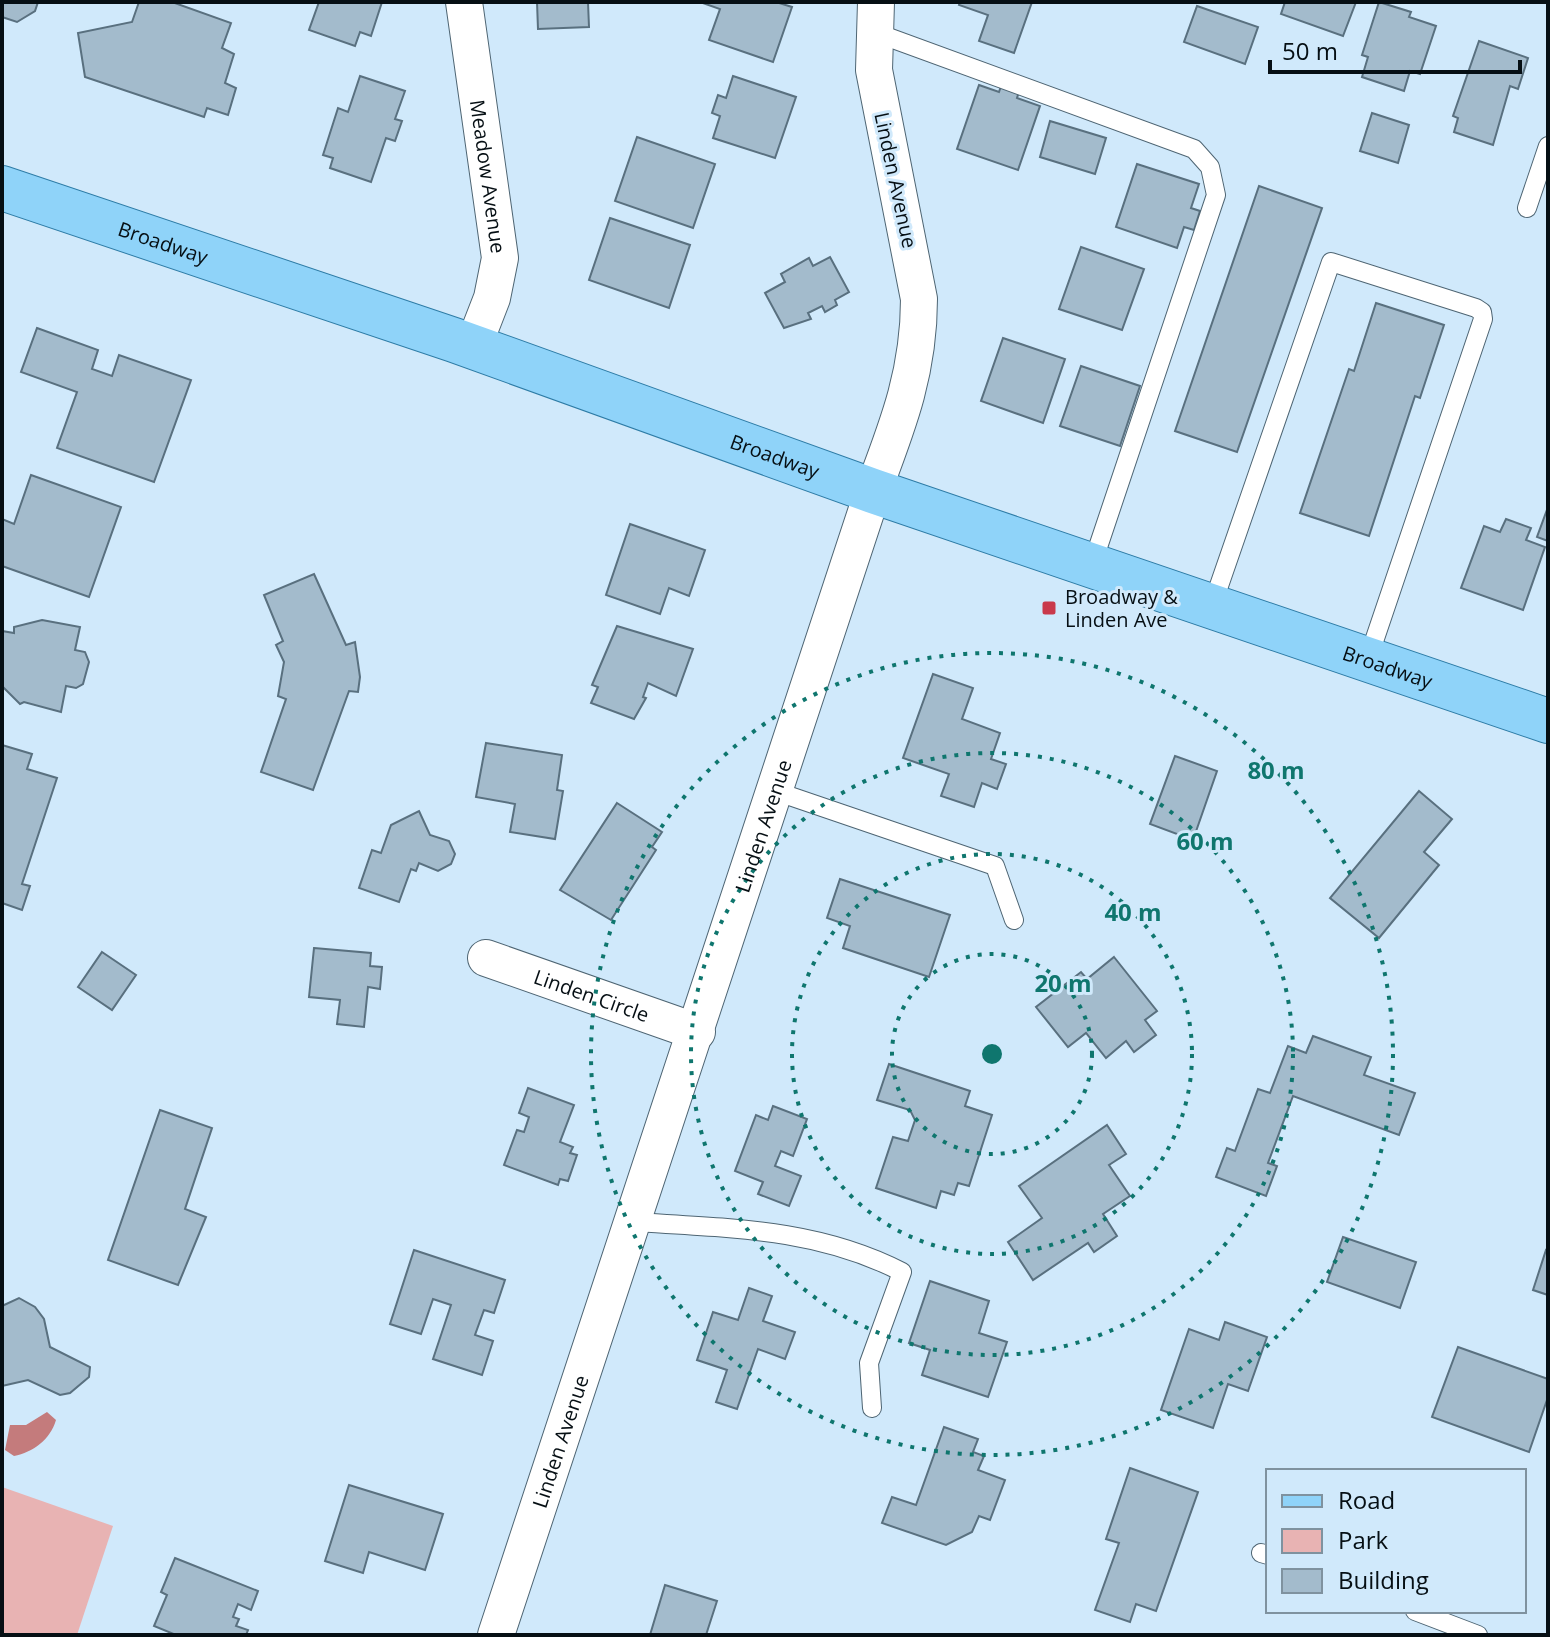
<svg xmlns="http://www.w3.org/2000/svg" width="1550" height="1637" viewBox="0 0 1550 1637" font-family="'Open Sans',sans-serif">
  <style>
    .green { fill: #e8b3b3 }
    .water { fill: #c47b7c }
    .building { fill: #a3bbcc; stroke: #59707f; stroke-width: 2 }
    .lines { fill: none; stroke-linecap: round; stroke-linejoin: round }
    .service-casing { stroke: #4e6573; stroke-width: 20 }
    .minor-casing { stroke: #4e6573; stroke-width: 38 }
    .primary-casing { stroke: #2e7ca6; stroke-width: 46 }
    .service { stroke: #fff; stroke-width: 18 }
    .minor { stroke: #fff; stroke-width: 36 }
    .primary { stroke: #8fd3f9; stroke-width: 44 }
    .ring { fill: none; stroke: #0f766e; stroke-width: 4; stroke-dasharray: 4 8 }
    .poi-dot { fill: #c9394b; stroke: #d0e9fb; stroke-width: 3 }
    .labels { text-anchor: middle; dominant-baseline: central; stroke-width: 6; stroke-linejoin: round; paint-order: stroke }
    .street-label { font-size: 20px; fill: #060f14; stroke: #d0e9fb }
    .poi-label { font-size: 20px; fill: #060f14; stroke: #d0e9fb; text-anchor: start }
    .centre { fill: #0f766e; stroke: #d0e9fb; stroke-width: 4 }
    .ring-label { font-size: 24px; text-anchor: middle; font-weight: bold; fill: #0f766e; stroke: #d0e9fb; stroke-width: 6; stroke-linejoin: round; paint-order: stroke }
  </style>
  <rect width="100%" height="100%" fill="#d0e9fb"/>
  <path class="green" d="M2 1487 113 1526 77 1635H2Z"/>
  <path class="water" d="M47 1412 56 1420C50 1440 33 1452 14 1456L5 1450 10 1425H26Z"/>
  <g class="building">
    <path d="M2 2H38L35 11 17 22 2 17Z"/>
    <path d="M139 2H172L231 23 222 48 234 54 225 83 236 88 228 115 207 108 204 117 85 77 78 33 132 22Z"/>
    <path d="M319 2H382L371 36 360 32 355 46 309 30Z"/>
    <path d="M537 2H588L589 27 538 29Z"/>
    <path d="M700 2H776L792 7 773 62 709 40 720 9Z"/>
    <path d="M960 2H1032L1014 53 979 41 988 15 959 5Z"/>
    <path d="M1285 2H1356L1343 36 1281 14Z"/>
    <path d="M1379 2 1411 12 1409 17 1436 26 1420 74 1410 71 1404 91 1362 77 1368 57 1362 55Z"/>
    <path d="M1197 6 1258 27 1245 64 1184 42Z"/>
    <path d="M1479 41 1528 58 1518 89 1510 86 1493 145 1454 132 1458 118 1453 116Z"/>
    <path d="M360 76 405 91 395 119 402 121 395 141 386 138 371 182 330 168 333 158 323 155 338 108 348 112Z"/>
    <path d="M733 76 796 97 775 158 713 138 720 116 712 113 718 95 726 98Z"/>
    <path d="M979 85 999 92 1001 86 1019 92 1017 98 1040 106 1018 170 957 149Z"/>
    <path d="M1372 113 1409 125 1398 163 1360 151Z"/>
    <path d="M1050 121 1106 138 1095 174 1040 157Z"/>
    <path d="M637 137 715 164 693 228 615 201Z"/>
    <path d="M1137 164 1199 184 1191 208 1200 211 1194 230 1184 227 1177 248 1116 227Z"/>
    <path d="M1259 186 1322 208 1237 452 1175 431Z"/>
    <path d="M610 218 690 245 669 308 589 280Z"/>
    <path d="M1081 247 1144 269 1122 330 1059 309Z"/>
    <path d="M830 257 849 292 835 300 837 305 825 312 822 306 808 313 811 319 784 328 765 293 785 282 781 274 809 258 813 266Z"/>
    <path d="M1376 303 1444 325 1420 398 1415 396 1369 536 1300 513 1349 369 1354 371Z"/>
    <path d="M37 328 98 350 92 369 112 376 119 355 191 380 154 482 57 448 77 392 21 372Z"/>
    <path d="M1003 338 1065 359 1043 423 981 401Z"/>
    <path d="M1081 366 1140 386 1120 446 1060 426Z"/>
    <path d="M31 475 121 507 89 597 2 566V519L14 524Z"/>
    <path d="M1548 507V541L1537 537Z"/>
    <path d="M1506 519 1531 528 1526 540 1545 547 1523 610 1461 588 1484 526 1500 532Z"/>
    <path d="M630 524 705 550 689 596 669 588 660 614 606 595Z"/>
    <path d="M314 574 346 645 355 642 360 677 358 692 349 691 313 790 261 772 286 699 278 696 284 662 276 645 283 641 264 595Z"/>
    <path d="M42 620 80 627 75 650 85 652 89 662 83 684 76 688 66 686 61 712 24 702 20 704 2 686V631L14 633V627Z"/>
    <path d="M617 626 693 649 676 696 648 683 643 697 646 698 634 719 591 703 598 687 592 685Z"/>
    <path d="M933 674 973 688 962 719 1000 733 991 759 1006 764 997 789 982 783 974 807 941 796 949 774 903 758Z"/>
    <path d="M486 743 562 755 557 790 563 791 555 839 510 832 515 804 476 797Z"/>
    <path d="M2 745 32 754 27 769 57 778 22 884 30 886 22 910 2 903Z"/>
    <path d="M1175 756 1217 771 1193 840 1150 824Z"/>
    <path d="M1419 791 1452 819 1424 852 1439 865 1379 938 1330 898Z"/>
    <path d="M617 803 662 832 652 847 656 850 611 920 560 890Z"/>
    <path d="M419 811 430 835 449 841 455 854 451 864 438 871 419 863 416 871 411 869 399 902 359 888 372 850 381 853 391 825Z"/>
    <path d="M840 879 950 915 929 977 843 948 850 926 827 918Z"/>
    <path d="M314 948 371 953 370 966 382 967 380 989 368 987 364 1027 337 1024 340 1000 309 997Z"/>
    <path d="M102 952 136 975 112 1010 78 987Z"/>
    <path d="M1114 957 1157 1011 1145 1020 1156 1035 1134 1052 1126 1041 1106 1058 1086 1033 1068 1047 1036 1007 1081 972 1087 979Z"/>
    <path d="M1313 1036 1371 1057 1364 1075 1415 1093 1399 1135 1293 1096 1268 1163 1277 1166 1266 1196 1216 1177 1227 1148 1235 1151 1258 1089 1270 1093 1288 1046 1306 1053Z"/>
    <path d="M889 1064 970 1091 965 1106 992 1115 969 1186 958 1183 954 1195 941 1191 936 1208 876 1188 893 1137 908 1141 915 1120 910 1110 877 1100Z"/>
    <path d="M528 1088 574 1105 560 1142 573 1147 570 1153 577 1155 568 1181 560 1179 558 1185 504 1165 517 1130 524 1132 529 1117 519 1113Z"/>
    <path d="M773 1106 807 1119 793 1156 781 1151 775 1166 801 1176 789 1206 758 1194 763 1182 735 1171 756 1115 768 1120Z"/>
    <path d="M160 1110 212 1128 185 1209 206 1217 178 1285 108 1260Z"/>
    <path d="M1107 1125 1126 1154 1109 1165 1130 1196 1103 1214 1117 1236 1094 1252 1088 1243 1033 1280 1008 1242 1042 1218 1019 1186Z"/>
    <path d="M1343 1237 1416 1262 1400 1308 1327 1282Z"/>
    <path d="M414 1250 505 1280 494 1313 484 1310 475 1335 493 1341 482 1375 433 1359 451 1305 433 1299 421 1334 390 1324Z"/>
    <path d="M1546 1250 1548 1251V1295L1533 1290Z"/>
    <path d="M930 1281 989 1301 979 1333 1007 1342 988 1397 922 1375 930 1350 909 1343Z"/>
    <path d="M749 1288 772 1296 763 1321 795 1332 785 1359 758 1349 737 1409 716 1402 727 1370 697 1360 713 1312 738 1320Z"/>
    <path d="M19 1298 35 1307 44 1319 50 1347 90 1367 89 1377 70 1393 60 1395 28 1380 2 1386V1306Z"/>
    <path d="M1225 1322 1267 1337 1248 1391 1228 1384 1213 1428 1161 1410 1189 1329 1219 1340Z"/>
    <path d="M1458 1347 1548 1379V1397L1529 1452 1432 1417Z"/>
    <path d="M944 1427 978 1439 973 1452 984 1456 978 1470 1005 1480 990 1520 979 1516 972 1532 946 1545 882 1523 892 1497 916 1505Z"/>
    <path d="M1130 1468 1198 1492 1156 1611 1136 1604 1130 1622 1095 1610 1119 1543 1106 1539Z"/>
    <path d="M349 1485 443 1514 425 1570 369 1552 363 1573 325 1561Z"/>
    <path d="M175 1558 258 1591 251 1610 238 1604 233 1617 239 1619 236 1626 248 1630 246 1635H176L154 1626 167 1595 161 1592Z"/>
    <path d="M665 1585 717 1601 706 1635H650Z"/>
  </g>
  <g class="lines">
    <defs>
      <g id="service">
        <path d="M874 32 1194 149 1210 167 1216 195 1092 565"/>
        <path d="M1527 208 1548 146"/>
        <path d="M1212 606 1331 262 1476 308 1482 312 1483 319 1368 659"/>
        <path d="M775 791 995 866 1014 920"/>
        <path d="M634 1222C727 1228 817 1228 902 1272L869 1363 872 1408"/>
        <path d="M1261 1553 1268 1555"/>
        <path d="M1415 1611 1478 1635"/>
      </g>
      <g id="minor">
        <path id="s1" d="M464 2 500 258 492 298 473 347"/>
        <path id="s2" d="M486 958 697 1032"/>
        <path id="s3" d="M496 1635 873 491C898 425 919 372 919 299L874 70 876 2"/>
      </g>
      <g id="primary">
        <path id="s4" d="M2 188 454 340 873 491 1548 721"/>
      </g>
    </defs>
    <use href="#service" class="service-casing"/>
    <use href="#minor" class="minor-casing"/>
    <use href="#primary" class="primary-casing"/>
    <use href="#service" class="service"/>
    <use href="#minor" class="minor"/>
    <use href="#primary" class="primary"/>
  </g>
  <g class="ring">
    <circle cx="992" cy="1054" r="100"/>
    <circle cx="992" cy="1054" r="200"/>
    <circle cx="992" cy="1054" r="301"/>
    <circle cx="992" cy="1054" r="401"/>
  </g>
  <rect class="poi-dot" x="1041" y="600" width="16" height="16" rx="4"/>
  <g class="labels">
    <g class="street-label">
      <text stroke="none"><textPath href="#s1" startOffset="176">Meadow Avenue</textPath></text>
      <text transform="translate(896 180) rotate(78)">Linden Avenue</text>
      <text stroke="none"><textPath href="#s4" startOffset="170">Broadway</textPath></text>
      <text stroke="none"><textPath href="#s4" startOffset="818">Broadway</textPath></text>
      <text stroke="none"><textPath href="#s4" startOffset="1466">Broadway</textPath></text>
      <text stroke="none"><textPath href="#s3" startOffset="852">Linden Avenue</textPath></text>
      <text stroke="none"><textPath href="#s2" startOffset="112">Linden Circle</textPath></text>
      <text stroke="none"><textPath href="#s3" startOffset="204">Linden Avenue</textPath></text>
    </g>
    <g class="poi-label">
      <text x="1065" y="596">Broadway &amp;<tspan x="1065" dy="23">Linden Ave</tspan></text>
    </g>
  </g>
  <circle cx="992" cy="1054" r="12" class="centre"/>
  <g class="ring-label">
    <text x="1276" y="779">80 m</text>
    <text x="1205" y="850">60 m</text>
    <text x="1133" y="921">40 m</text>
    <text x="1063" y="992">20 m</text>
  </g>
  <rect width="1550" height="1637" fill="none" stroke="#060f14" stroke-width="8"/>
  <rect x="1266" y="1469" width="260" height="144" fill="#d0e9fb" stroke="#7f929f" stroke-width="2"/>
  <rect x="1282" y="1495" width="40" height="12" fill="#8fd3f9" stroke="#7f929f" stroke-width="2"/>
  <text x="1338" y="1509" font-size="24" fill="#060f14">Road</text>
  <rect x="1282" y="1529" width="40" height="24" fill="#e8b3b3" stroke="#7f929f" stroke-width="2"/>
  <text x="1338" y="1549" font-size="24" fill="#060f14">Park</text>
  <rect x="1282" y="1569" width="40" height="24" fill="#a3bbcc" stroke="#7f929f" stroke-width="2"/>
  <text x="1338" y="1589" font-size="24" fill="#060f14">Building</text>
  <path d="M1270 60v12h250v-12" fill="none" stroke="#060f14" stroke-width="4"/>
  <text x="1282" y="60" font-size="24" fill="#060f14" stroke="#d0e9fb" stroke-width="6" paint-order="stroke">50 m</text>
</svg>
